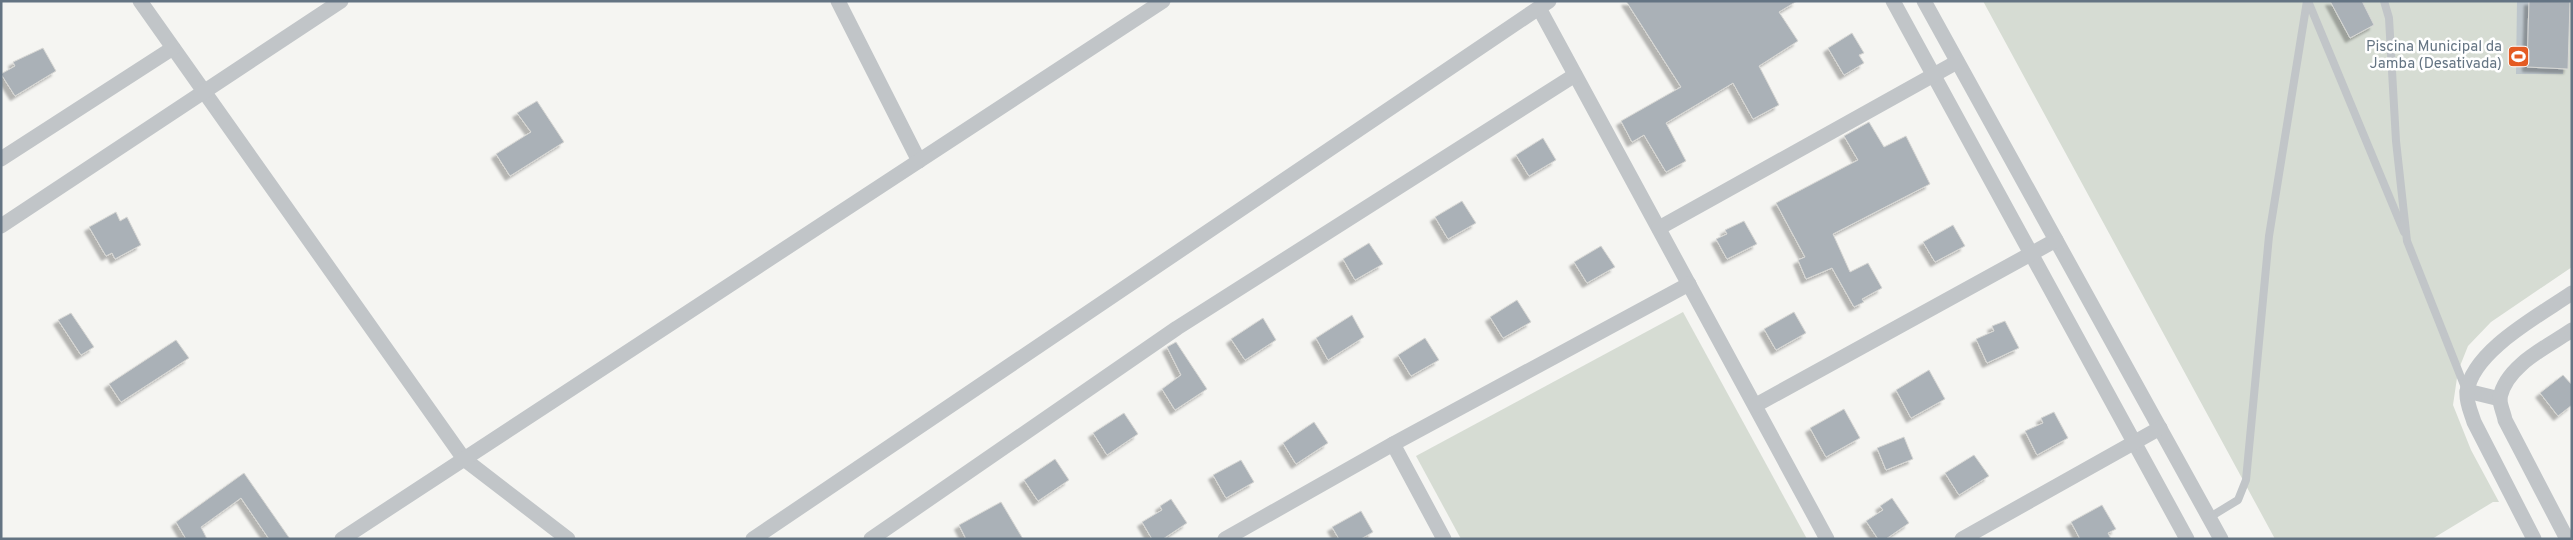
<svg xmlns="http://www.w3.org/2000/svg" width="2573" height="540" viewBox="0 0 2573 540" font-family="Overpass,sans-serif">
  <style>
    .green { fill: #d6dcd3 }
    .water { fill: #bdc6cc }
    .building { fill: #aab1b7; stroke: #d7d7d4; filter: url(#shadow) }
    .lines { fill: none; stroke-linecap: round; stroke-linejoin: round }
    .lane { stroke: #c1c5c8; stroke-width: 8 }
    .street { stroke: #c1c5c8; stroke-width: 15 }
    .labels { text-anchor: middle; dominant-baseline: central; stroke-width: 5; stroke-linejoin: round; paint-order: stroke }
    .poi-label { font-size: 15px; fill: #647483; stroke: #fff; text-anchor: end }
  </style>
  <defs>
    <filter id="shadow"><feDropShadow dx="-4.5" dy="4.5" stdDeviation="1" flood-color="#0004"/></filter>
  </defs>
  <rect width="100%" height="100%" fill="#f5f5f2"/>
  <g class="green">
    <path d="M1983 1H2572V267L2491 322 2468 346 2458 371 2453 405 2471 450 2499 502H2493L2432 539H2275Z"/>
    <path d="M1683 312 1807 539H1461L1416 456Z"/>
  </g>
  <path class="water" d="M2517 1H2564L2563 74H2516Z"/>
  <g class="building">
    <path d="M1626 1H1797L1779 12 1798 41 1759 66 1779 105 1753 119 1733 83 1666 123 1686 161 1666 172 1644 135 1632 142 1621 121 1681 87Z"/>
    <path d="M2330 1H2362L2374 25 2350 38Z"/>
    <path d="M2529 1H2570L2568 69 2527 67Z"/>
    <path d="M1852 33 1864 53 1859 55 1864 63 1844 75 1828 48Z"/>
    <path d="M43 48 56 71 15 96 1 74 15 66 13 62Z"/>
    <path d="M537 101 564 142 510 176 496 154 531 132 517 113Z"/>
    <path d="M1869 122 1884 147 1906 136 1930 184 1833 234 1850 272 1868 263 1882 288 1862 299 1864 302 1854 307 1832 268 1806 279 1798 260 1805 257 1776 203 1858 160 1844 136Z"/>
    <path d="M1543 138 1556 160 1529 176 1516 155Z"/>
    <path d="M1462 201 1476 223 1448 239 1435 217Z"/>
    <path d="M116 212 120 221 127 217 141 245 115 259 112 253 106 256 89 227Z"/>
    <path d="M1744 221 1757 244 1727 259 1716 239 1727 234 1725 230Z"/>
    <path d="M1953 225 1965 246 1935 262 1923 242Z"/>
    <path d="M1369 243 1383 264 1355 280 1343 259Z"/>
    <path d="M1601 246 1615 267 1587 283 1574 262Z"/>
    <path d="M1517 300 1531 322 1503 338 1490 317Z"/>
    <path d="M1794 312 1806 333 1776 350 1764 329Z"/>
    <path d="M71 313 94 347 81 355 58 320Z"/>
    <path d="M1352 315 1364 337 1328 360 1316 338Z"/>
    <path d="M1263 318 1276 340 1245 360 1231 339Z"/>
    <path d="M2005 321 2019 348 1987 363 1976 339 1994 331 1992 326Z"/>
    <path d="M1425 338 1439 360 1411 376 1398 355Z"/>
    <path d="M176 340 189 358 121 402 109 384Z"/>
    <path d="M1176 342 1207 389 1175 410 1162 389 1181 375 1167 347Z"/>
    <path d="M1929 370 1945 399 1911 418 1896 390Z"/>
    <path d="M2563 375 2572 385V405L2558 416 2540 393Z"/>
    <path d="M1844 409 1860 438 1826 457 1810 428Z"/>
    <path d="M2054 412 2068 438 2037 455 2025 431 2043 423 2041 418Z"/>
    <path d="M1124 413 1138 434 1107 455 1093 433Z"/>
    <path d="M1314 422 1328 443 1296 464 1283 443Z"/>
    <path d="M1904 437 1913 459 1886 470 1877 448Z"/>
    <path d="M1974 455 1989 476 1959 495 1945 473Z"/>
    <path d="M1055 459 1069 480 1038 501 1024 480Z"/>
    <path d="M1241 460 1254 482 1226 498 1213 475Z"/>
    <path d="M244 473 290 539H269L241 498 201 527 207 539H186L176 522Z"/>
    <path d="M1892 498 1909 523 1886 539H1878L1866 521 1883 510 1880 506Z"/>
    <path d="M1171 499 1187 523 1163 539H1152L1142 522 1162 510 1160 506Z"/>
    <path d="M1001 502 1023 539H966L959 525Z"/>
    <path d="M2102 505 2116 529 2108 533 2111 539H2080L2071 522Z"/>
    <path d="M1361 511 1373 532 1361 539H1339L1332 527Z"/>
  </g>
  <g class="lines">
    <g class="lane">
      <path d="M2308 1 2404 232"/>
      <path d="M2384 1 2389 18 2396 141 2407 241 2466 390"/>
      <path d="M2210 517 2238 500 2246 480 2269 236 2307 1"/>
    </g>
    <g class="street">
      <path d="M140 1 464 459 568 539"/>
      <path d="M838 1 919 161"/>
      <path d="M1893 1 2187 539"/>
      <path d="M1924 1 2221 539"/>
      <path d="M1539 8 1827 539"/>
      <path d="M1 159 173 48"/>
      <path d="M1 226 341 1"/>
      <path d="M1659 228 1957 62"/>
      <path d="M2467 391 2500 399"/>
      <path d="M1756 405 2056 240"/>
      <path d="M1393 444 1444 539"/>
      <path d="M342 539 1163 1"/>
      <path d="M753 539 1549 1"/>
      <path d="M871 539 1177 328 1575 75"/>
      <path d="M1225 539 1393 444 1689 284"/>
      <path d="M1962 539 2160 428"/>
      <path d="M2534 539 2474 422C2471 412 2466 402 2467 392 2472 351 2540 315 2572 293"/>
      <path d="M2567 539 2505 420C2504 413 2499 404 2500 397 2507 365 2547 347 2572 330"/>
    </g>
  </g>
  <defs>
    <symbol id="stadium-square" viewBox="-11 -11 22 22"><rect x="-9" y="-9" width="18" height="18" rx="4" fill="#e45b23" stroke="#fff"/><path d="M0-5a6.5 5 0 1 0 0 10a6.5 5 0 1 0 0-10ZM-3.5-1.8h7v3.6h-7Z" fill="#fff"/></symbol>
  </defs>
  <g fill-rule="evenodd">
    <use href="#stadium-square" x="2506" y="44" width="25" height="25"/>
  </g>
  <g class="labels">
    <g class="poi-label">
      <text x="2502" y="47">Piscina Municipal da<tspan x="2502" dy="17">Jamba (Desativada)</tspan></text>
    </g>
  </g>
  <rect width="2573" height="540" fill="none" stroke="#647483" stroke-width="5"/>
</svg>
